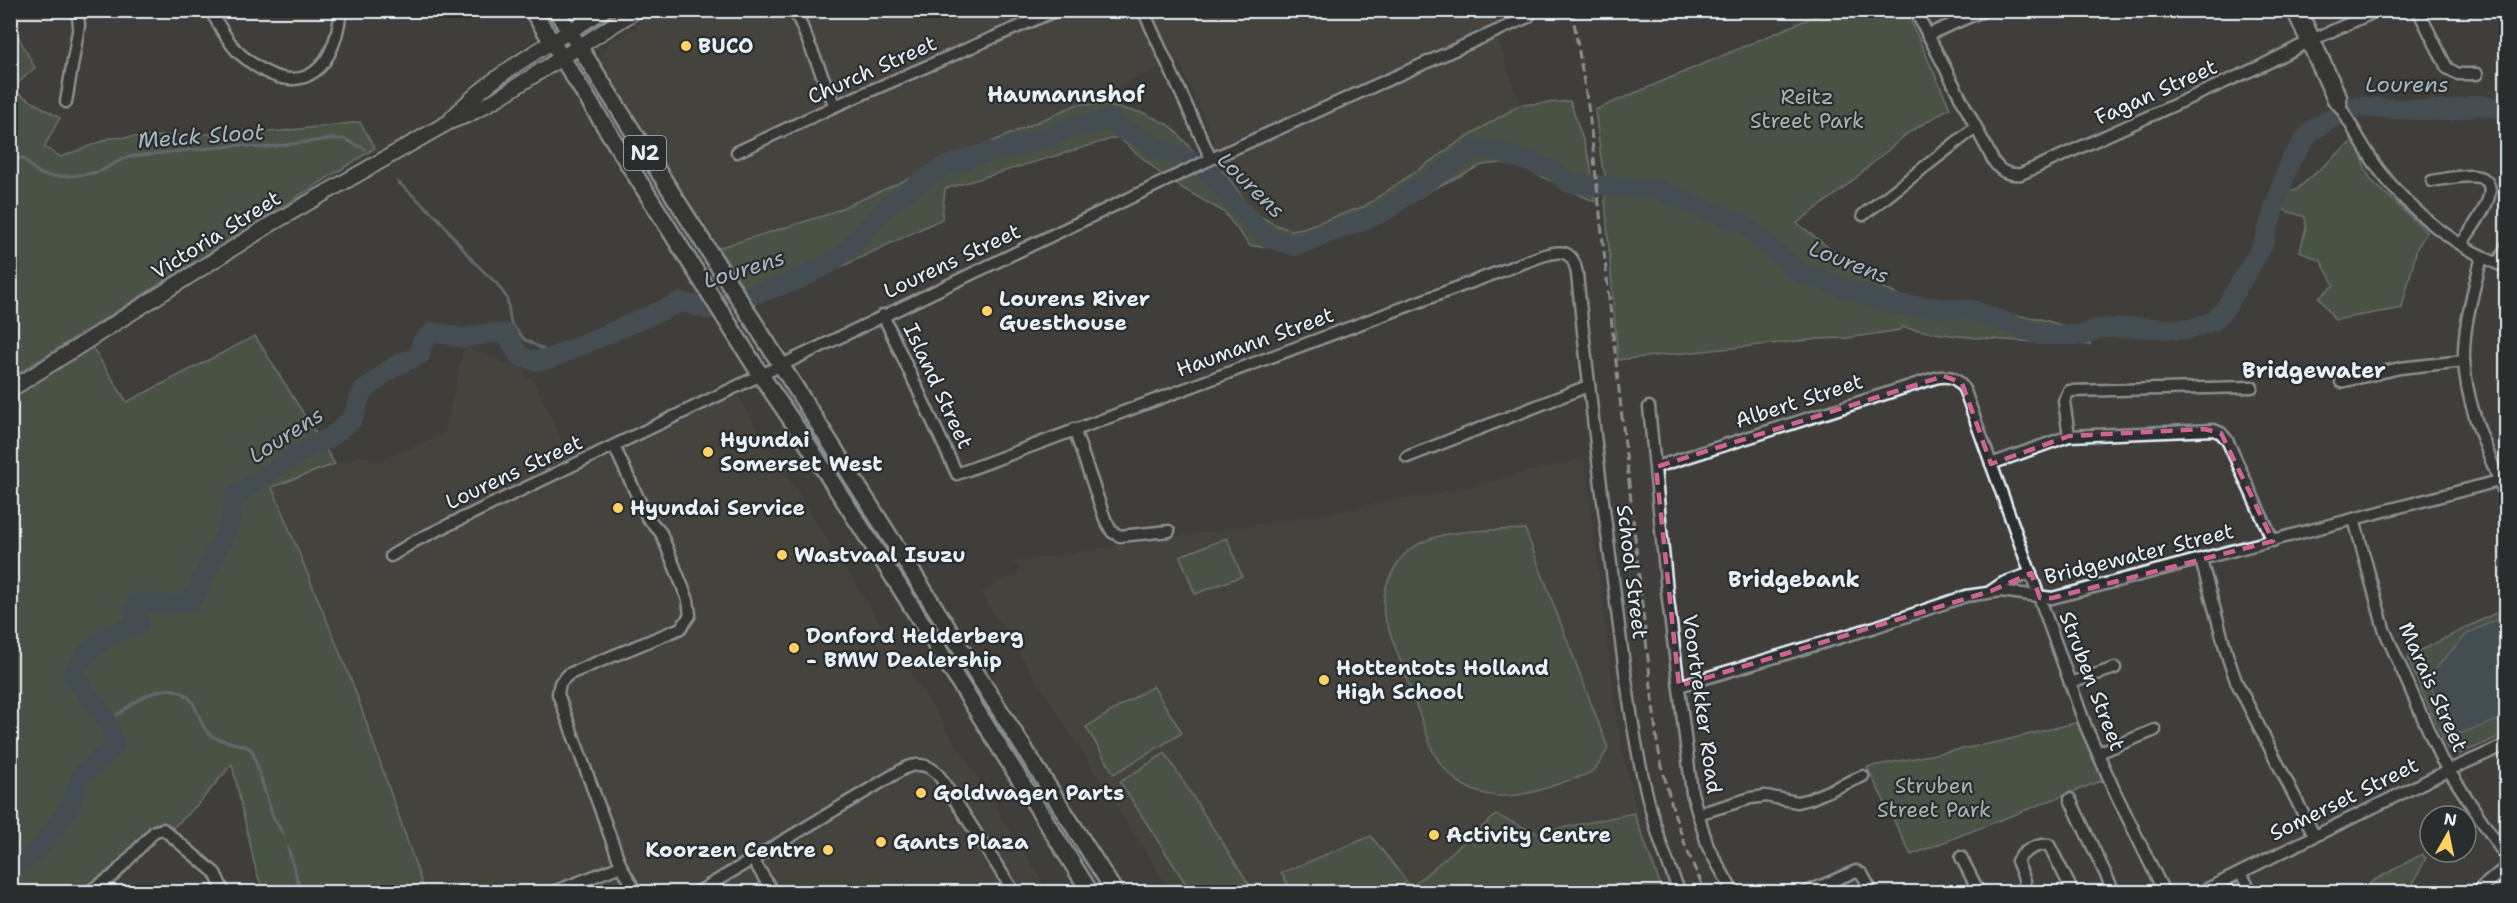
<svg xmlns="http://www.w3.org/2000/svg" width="2517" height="903" viewBox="0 0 2517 903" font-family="'Shantell Sans',sans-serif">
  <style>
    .built { fill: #4e4942 }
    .green { fill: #586c56; stroke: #a0aea7; stroke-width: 1.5 }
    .water { fill: #4b616e; stroke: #8a9ba5; stroke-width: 1.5 }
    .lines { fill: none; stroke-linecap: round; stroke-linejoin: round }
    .stream { stroke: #8a9ba5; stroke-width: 3 }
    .river { stroke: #4b616e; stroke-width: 20 }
    .minor-casing { stroke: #e8f1f8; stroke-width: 15 }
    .major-casing { stroke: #e8f1f8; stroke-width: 18 }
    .highway-casing { stroke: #e8f1f8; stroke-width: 20 }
    .minor { stroke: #2a2d2e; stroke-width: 10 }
    .major { stroke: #2a2d2e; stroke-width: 14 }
    .highway { stroke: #2a2d2e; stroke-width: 15 }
    .rail { stroke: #e8f1f8; stroke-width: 3; stroke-dasharray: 9 4.5; stroke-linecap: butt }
    .marked { fill: none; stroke: #cf6492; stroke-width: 4.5; stroke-dasharray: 12 8; stroke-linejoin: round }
    .poi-dot { fill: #ffd166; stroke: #2a2d2e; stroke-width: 2 }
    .labels { text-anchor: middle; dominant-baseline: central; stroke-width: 4.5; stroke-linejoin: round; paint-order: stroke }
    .shield { fill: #2a2d2e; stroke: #afb6bb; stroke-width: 1.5 }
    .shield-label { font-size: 20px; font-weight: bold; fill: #e8f1f8 }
    .poi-label { font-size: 21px; font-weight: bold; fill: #e8f1f8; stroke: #2a2d2e; text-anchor: start }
    .street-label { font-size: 21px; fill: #e8f1f8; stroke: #2a2d2e }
    .park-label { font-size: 21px; fill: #a7b5af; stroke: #2a2d2e }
    .water-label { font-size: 22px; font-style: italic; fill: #a9b7c1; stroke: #2a2d2e }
    .neighbourhood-label { font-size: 22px; font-weight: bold; fill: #e8f1f8; stroke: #2a2d2e }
  </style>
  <rect width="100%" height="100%" fill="#3f3e3a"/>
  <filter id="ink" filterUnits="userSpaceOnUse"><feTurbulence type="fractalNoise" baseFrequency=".0167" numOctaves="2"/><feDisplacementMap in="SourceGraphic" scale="12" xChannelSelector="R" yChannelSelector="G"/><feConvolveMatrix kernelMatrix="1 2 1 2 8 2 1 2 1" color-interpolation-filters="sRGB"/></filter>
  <g filter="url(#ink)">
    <g class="built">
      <path d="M659 10 1528 11 1493 25 1520 105 1466 137 1365 206 1303 228 1285 229 1257 216 1220 168 1214 140 1178 60 826 215 718 248 602 69V56L609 43Z"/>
      <path d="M1789 11H1827L1795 24Z"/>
      <path d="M464 346 523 369 528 378 533 379 571 460 730 384 1049 892H425L354 687 271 487 358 456 381 460 444 434Z"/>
      <path d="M1585 458 1618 727 1637 815 1665 892H1171L981 593 1010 576 1017 575 1020 566 1011 562 1323 514 1402 498 1439 493Z"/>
    </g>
    <g class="green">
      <path d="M1827 11H1906L1950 108 1908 133 1839 192 1797 223 1877 285 1900 296 1970 306 1992 313 2037 318 2072 328 2091 326 2090 345C2027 341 1962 340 1901 327L1900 330 1848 338 1819 339 1618 360 1605 200V173L1602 166 1595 110Z"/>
      <path d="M10 21 35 68 11 89 60 118 44 147 61 157 110 138 282 131 360 122 375 148 11 378Z"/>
      <path d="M1570 101 1590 161 1595 202 1528 170 1502 163 1482 165 1433 189 1395 213 1375 223 1302 248 1250 246 1224 212 1168 180 1118 137 945 189 942 219 788 292 785 289 753 302 718 248 826 215 1078 104 1103 105 1144 113 1171 126 1194 152 1226 174 1253 213 1279 226 1291 230 1303 228 1365 206 1466 137 1520 105Z"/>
      <path d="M2357 140 2365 168 2371 180 2427 232 2417 248 2402 308 2335 320 2319 297 2334 285 2321 261 2300 251 2306 227 2305 217 2284 210 2287 193 2296 190 2349 144Z"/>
      <path d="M255 336 335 464 272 487 354 687 425 892H264L256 871 232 764C217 781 188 820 168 830 162 832 155 831 150 828L114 866 81 890 75 892H11V399L92 347 127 402Z"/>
      <path d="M1525 529 1608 748C1605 754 1601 762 1596 768 1589 776 1569 780 1558 784 1508 803 1463 804 1433 752L1384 616C1382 601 1385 584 1393 571 1396 566 1399 559 1404 555 1434 526 1487 531 1525 529Z"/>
      <path d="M1227 538 1242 576 1195 594 1180 556Z"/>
      <path d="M2506 608V734L2460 754H2453L2447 748 2407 657Z"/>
      <path d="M1153 686 1182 733 1114 774 1086 727Z"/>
      <path d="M2079 722 2103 780 1911 855 1867 767 1998 742Z"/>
      <path d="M1165 753 1254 892H1191L1120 782Z"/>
      <path d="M1634 813 1663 892H1284L1290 888 1281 873 1371 836 1411 887 1496 815 1537 833Z"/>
      <path d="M2422 854 2426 858 2409 892H2353Z"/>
    </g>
    <path class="water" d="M2506 615V717L2462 733 2452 734 2427 678 2467 634Z"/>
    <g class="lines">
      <g class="stream">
        <path d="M10 160 23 158C28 163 34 171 41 174 52 179 91 175 103 170 115 164 118 159 133 156L241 145 259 148 331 139H344L365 149"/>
        <path d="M398 182 438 218 473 261 497 284 507 298 511 324 524 339 556 356"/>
        <path d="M108 722C127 707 166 674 189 698 198 707 200 726 209 734 221 744 239 741 252 750L273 817 283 833"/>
        <path d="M288 848 301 892"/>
      </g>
      <path class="river" d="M10 869 38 851 71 805 80 777 115 745 108 722 73 674C90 642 107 637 139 623L133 611 140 602 172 605 191 602 228 528 235 496 294 456 331 437 353 418 362 392 393 367 420 355 422 342 432 332 464 338 491 333 507 334 519 356 534 361 549 359 681 302 709 309 795 281 832 262 847 250 890 203 942 168 972 157 1033 142 1078 126 1106 120 1115 123 1121 129 1147 140 1153 147 1180 156 1208 170 1233 202 1268 238 1295 246 1380 214 1475 148 1493 150 1551 169 1569 183 1658 190 1744 224 1799 272 1890 304 1971 310 2041 335H2084L2097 329 2135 327 2187 330 2214 321 2227 306 2263 244 2289 163 2310 132 2327 121 2356 107 2450 111 2476 105 2498 108 2506 106"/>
      <defs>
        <g id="minor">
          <path d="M210 10C219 24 227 42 239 53 294 101 333 80 341 10"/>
          <path d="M795 10 835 106"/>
          <path d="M1143 10 1211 159"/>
          <path d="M1915 10 1994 162C2001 172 2008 175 2021 174L2263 65 2306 43"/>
          <path d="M2292 10 2333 100 2341 108C2354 129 2365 151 2380 171 2411 212 2458 249 2506 267"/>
          <path d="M2301 10 2341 97V108"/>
          <path d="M2418 10 2447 68 2458 74H2477"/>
          <path d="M1927 35 1985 10"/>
          <path d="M2314 39 2379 10"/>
          <path d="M66 102 79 25 77 10"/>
          <path d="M737 152 835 106 1057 10"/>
          <path d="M2432 181C2446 179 2465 174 2479 177 2508 185 2470 230 2462 243"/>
          <path d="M1863 215 1976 127"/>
          <path d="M2482 256C2474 290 2463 325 2464 360 2466 407 2489 454 2506 497"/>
          <path d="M2498 264 2506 247"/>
          <path d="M883 315 957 474 1539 257C1560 250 1573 248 1577 274 1588 381 1601 488 1615 595 1628 695 1638 800 1680 892"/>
          <path d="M2341 382 2400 368 2464 361"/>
          <path d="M1649 407 1667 591 1692 793 1708 847 1733 892"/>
          <path d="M1074 429 1105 519 1112 532 1120 536 1169 531"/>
          <path d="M2069 436 2064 401 2069 391 2252 387"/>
          <path d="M614 446 647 517 661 533 688 600 690 615 681 628 569 674 560 683 558 694 621 866 636 892"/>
          <path d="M1407 457 1588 386"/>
          <path d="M1991 464 2069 436 2214 430 2221 433 2227 440 2273 541"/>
          <path d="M1656 467 1935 378C1951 374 1960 379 1966 394L2086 727 2116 794 2164 892"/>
          <path d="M2354 519 2384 629 2441 759 2506 857"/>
          <path d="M391 556 415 541 1211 159 1528 17 1533 10"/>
          <path d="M2201 560 2228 658 2236 681 2314 835"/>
          <path d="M1991 591 2003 583 2031 573"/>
          <path d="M2070 683 2115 668"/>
          <path d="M1679 686 1875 627 1966 596 2001 591 2052 598 2506 479"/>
          <path d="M2098 753 2155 730"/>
          <path d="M2070 799 2114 892"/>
          <path d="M1698 814 1751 798 1766 796 1797 802 1810 799 1863 776"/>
          <path d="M1961 857 1979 892"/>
          <path d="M753 860 773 892"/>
          <path d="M2241 873 2251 892"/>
          <path d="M88 892 113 876 155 831 163 829 215 873 224 892"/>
          <path d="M553 892 621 866"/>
          <path d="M698 892 905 768C919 762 931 765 940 777L1014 892"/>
          <path d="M1807 892 1856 871 1862 874 1872 892"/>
          <path d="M2022 892 2025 881 2017 861C2023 851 2038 843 2049 845L2073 892"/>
          <path d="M2201 892 2449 770 2506 745"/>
          <path d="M2476 892 2506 867"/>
        </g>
        <g id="major">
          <path d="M452 118C494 72 552 43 604 10"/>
          <path d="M10 390 271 224 449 122 470 114 498 98 637 10"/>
        </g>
        <g id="highway">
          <path d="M532 10 760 374 805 440 899 586 1090 892"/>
          <path d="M556 10 1115 892"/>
        </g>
      </defs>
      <use href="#minor" class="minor-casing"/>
      <use href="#major" class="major-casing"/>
      <use href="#highway" class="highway-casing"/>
      <use href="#minor" class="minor"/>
      <use href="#major" class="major"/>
      <use href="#highway" class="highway"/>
      <path class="rail" d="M1572 10 1589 112 1657 742C1667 795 1682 845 1706 892"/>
    </g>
  </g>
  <path d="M0 0H2517V903H0ZM1944 376 1962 383 1991 464 2069 436 2204 429 2221 433 2273 541 2052 598H2040L2031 573 1991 591 1679 686 1656 467Z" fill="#3f3e3a" fill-opacity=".55" fill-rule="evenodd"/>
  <path class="marked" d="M1944 376 1962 383 1991 464 2069 436 2204 429 2221 433 2273 541 2052 598H2040L2031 573 1991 591 1679 686 1656 467Z"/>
  <g class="poi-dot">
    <circle cx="686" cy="46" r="6"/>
    <circle cx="987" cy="311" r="6"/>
    <circle cx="708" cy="452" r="6"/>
    <circle cx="618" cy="508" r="6"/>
    <circle cx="782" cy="555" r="6"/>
    <circle cx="794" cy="648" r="6"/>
    <circle cx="1324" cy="680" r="6"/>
    <circle cx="921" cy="793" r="6"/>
    <circle cx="1434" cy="835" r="6"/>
    <circle cx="881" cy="842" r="6"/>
    <circle cx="828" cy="850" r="6"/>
  </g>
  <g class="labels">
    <rect class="shield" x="624" y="136" width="42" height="34" rx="4.5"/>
    <g class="shield-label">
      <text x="645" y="153">N2</text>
    </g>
    <g class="poi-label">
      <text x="698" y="46">BUCO</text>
      <text x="999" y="299">Lourens River<tspan x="999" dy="24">Guesthouse</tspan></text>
      <text x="720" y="440">Hyundai<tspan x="720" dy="24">Somerset West</tspan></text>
      <text x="630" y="508">Hyundai Service</text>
      <text x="794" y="555">Wastvaal Isuzu</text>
      <text x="806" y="636">Donford Helderberg<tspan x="806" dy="24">- BMW Dealership</tspan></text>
      <text x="1336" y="668">Hottentots Holland<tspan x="1336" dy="24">High School</tspan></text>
      <text x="933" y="793">Goldwagen Parts</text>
      <text x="1446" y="835">Activity Centre</text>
      <text x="893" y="842">Gants Plaza</text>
      <text x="816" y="850" text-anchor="end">Koorzen Centre</text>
    </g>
    <g class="street-label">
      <text transform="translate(872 70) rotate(-24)">Church Street</text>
      <text transform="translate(2156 92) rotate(-24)">Fagan Street</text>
      <text transform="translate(216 235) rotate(-32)">Victoria Street</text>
      <text transform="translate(952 261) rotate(-25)">Lourens Street</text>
      <text transform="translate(1255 342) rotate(-20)">Haumann Street</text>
      <text transform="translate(938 386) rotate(65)">Island Street</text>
      <text transform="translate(1799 401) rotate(-18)">Albert Street</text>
      <text transform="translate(514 472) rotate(-25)">Lourens Street</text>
      <text transform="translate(2139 554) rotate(-14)">Bridgewater Street</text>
      <text transform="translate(1632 572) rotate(83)">School Street</text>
      <text transform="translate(2092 681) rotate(69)">Struben Street</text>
      <text transform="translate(2433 687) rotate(66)">Marais Street</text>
      <text transform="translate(1702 704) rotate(82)">Voortrekker Road</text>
      <text transform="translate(2344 799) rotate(-26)">Somerset Street</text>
    </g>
    <g class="park-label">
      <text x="1807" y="97">Reitz<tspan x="1807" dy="24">Street Park</tspan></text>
      <text x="1934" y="786">Struben<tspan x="1934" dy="24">Street Park</tspan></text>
    </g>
    <g class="water-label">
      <text x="2407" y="84">Lourens</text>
      <text transform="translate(201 136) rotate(-4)">Melck Sloot</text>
      <text transform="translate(1251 185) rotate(44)">Lourens</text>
      <text transform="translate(1849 262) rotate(21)">Lourens</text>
      <text transform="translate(744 269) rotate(-17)">Lourens</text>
      <text transform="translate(286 435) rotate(-33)">Lourens</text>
    </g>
    <g class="neighbourhood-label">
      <text x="1066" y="94">Haumannshof</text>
      <text x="2314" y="370">Bridgewater</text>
      <text x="1794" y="579">Bridgebank</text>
    </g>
  </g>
  <rect width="2517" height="903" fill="none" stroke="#2a2d2e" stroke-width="36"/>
  <rect x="18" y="18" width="2481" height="867" fill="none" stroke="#e8f1f8" stroke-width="2" filter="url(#ink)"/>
  <g transform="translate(2448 834) rotate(9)"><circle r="28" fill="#2a2d2e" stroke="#767b7f" stroke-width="1.5"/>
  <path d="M0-4.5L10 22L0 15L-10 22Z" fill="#ffd166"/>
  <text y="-9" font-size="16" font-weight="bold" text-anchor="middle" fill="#e8f1f8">N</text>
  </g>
</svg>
